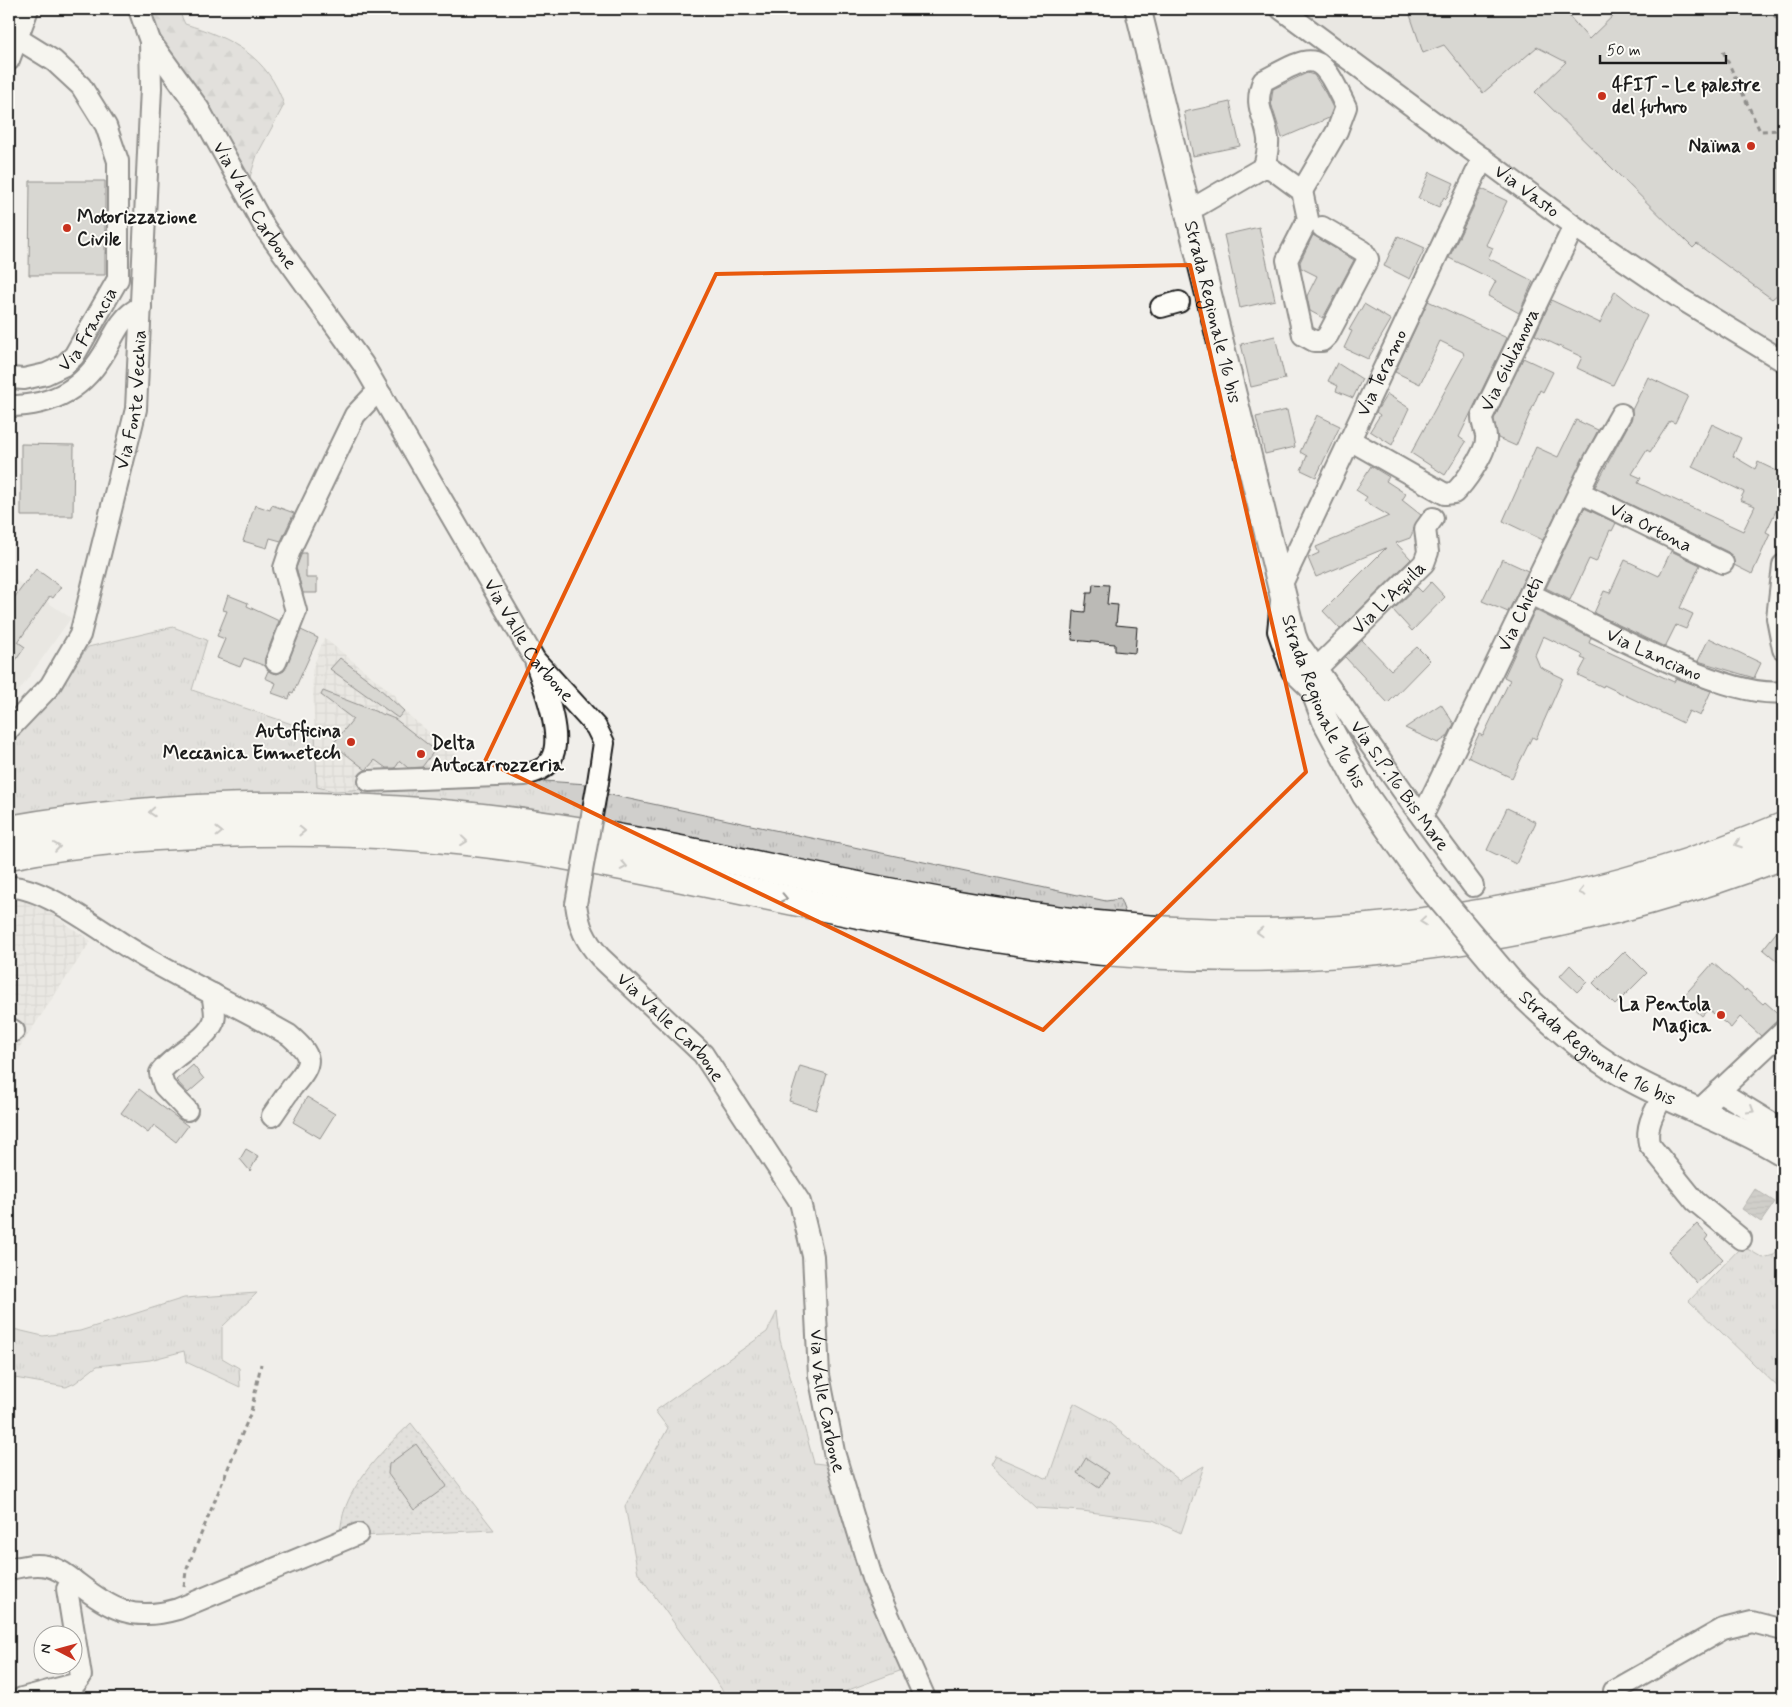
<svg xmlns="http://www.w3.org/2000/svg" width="1792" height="1707" viewBox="0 0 1792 1707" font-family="Mynerve,sans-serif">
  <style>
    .built { fill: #e0deda }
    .industrial { fill: url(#industrial-grid) }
    .grass { fill: url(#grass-tufts); stroke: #767674 }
    .forest { fill: url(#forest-firs); stroke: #767674 }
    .garden { fill: url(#garden-dots); stroke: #767674 }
    .water { fill: url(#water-rules); stroke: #706f6d }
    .building { fill: #bbbab6; stroke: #1c1c1c }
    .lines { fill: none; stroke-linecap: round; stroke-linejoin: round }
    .minor-casing { stroke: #1c1c1c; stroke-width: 24 }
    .major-casing { stroke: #1c1c1c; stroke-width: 29 }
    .highway-casing { stroke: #1c1c1c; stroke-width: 31 }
    .path { stroke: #1c1c1c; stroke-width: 3; stroke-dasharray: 5 4; stroke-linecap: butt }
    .minor { stroke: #fdfcf7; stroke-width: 20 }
    .major { stroke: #fdfcf7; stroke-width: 25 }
    .highway { stroke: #fdfcf7; stroke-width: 28 }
    .minor-bridge-casing { stroke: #1c1c1c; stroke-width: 24; stroke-linecap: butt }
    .major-bridge-casing { stroke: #1c1c1c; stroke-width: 29; stroke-linecap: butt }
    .minor-bridge { stroke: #fdfcf7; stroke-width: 20 }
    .major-bridge { stroke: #fdfcf7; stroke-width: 25 }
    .oneway { stroke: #989794 }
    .marked { fill: none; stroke: #e8590c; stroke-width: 4; stroke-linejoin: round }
    .poi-dot { fill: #c8321e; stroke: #fdfcf7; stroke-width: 2 }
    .labels { text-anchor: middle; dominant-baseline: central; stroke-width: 4; stroke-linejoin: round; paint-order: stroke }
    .poi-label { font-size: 19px; font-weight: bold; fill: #1c1c1c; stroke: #fdfcf7; text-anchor: start }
    .street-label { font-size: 19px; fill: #1c1c1c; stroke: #fdfcf7 }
  </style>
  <defs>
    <pattern id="industrial-grid" width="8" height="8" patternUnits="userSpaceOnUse" patternTransform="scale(1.25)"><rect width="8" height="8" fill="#e0deda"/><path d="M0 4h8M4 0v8" fill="none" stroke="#c0beba"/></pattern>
    <pattern id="grass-tufts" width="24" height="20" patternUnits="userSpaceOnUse" patternTransform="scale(1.25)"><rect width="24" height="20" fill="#d0cfcc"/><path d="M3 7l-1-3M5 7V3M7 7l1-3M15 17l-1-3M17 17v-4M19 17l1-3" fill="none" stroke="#b2b1af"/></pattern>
    <pattern id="forest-firs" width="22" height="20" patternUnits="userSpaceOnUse" patternTransform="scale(1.25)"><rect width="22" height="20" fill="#d0cfcc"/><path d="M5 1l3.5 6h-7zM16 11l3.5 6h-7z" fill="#b2b1af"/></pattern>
    <pattern id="garden-dots" width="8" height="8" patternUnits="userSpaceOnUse" patternTransform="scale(1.25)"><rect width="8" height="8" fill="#d0cfcc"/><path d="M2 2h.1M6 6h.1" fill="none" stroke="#b2b1af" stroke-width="1.8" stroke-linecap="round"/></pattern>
    <pattern id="water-rules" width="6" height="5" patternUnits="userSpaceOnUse" patternTransform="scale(1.25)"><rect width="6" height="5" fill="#a8a7a3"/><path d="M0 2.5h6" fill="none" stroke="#888784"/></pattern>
  </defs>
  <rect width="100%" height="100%" fill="#f0eeea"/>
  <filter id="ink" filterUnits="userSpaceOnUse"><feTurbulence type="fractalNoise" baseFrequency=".02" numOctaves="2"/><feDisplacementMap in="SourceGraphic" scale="10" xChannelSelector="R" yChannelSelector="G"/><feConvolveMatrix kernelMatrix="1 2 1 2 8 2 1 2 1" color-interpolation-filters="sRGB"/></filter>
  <g filter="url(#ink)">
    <g class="built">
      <path d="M1294 9H1783V353L1664 281Z"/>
      <path d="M9 576 71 618 9 705Z"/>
    </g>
    <g class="industrial">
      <path d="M324 638 396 696 400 708 471 767V784L334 791 317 787 312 670Z"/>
      <path d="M18 898 46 910 91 941 9 1063V899Z"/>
    </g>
    <g class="grass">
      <path d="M173 627 207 640 192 690 315 732 317 787 334 791 530 780 587 784 581 818C510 802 439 801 367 798 315 797 263 794 212 795 144 796 75 804 9 816V741L55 693 88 647Z"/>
      <path d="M606 794 1106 901 1120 899 1127 918 938 893 601 822Z"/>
      <path d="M1783 1240V1392L1689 1301 1742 1246 1763 1258 1774 1255Z"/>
      <path d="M257 1293 222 1327V1358L239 1368 240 1387 186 1362 184 1351 150 1360 97 1366 75 1383 66 1387 9 1377V1328L43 1336 80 1331 184 1298Z"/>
      <path d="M777 1312 780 1340 814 1463 831 1465 905 1669 827 1698H728L638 1573 625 1506 668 1428 655 1411 767 1332Z"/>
      <path d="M1074 1403 1106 1420 1179 1480 1204 1466 1181 1533 1153 1520 1082 1511 1036 1508 990 1465 995 1456 1048 1479Z"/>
    </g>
    <path class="forest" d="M144 9H178L185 24C231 38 268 56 284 105L257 155 248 183 156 38Z"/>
    <path class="garden" d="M411 1423 494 1530 339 1537C341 1527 342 1515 346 1506 358 1475 387 1446 411 1423Z"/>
    <path class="water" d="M1755 1189 1775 1202 1761 1222 1742 1209Z"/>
    <g class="building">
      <path d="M1408 9H1563L1589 39 1620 9H1781L1783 101V290L1772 299 1697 244 1693 248 1535 92 1566 62 1537 47 1483 93 1444 45 1423 53Z"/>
      <path d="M1307 73 1314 75 1326 94 1333 108 1329 118 1282 138 1271 103 1273 89Z"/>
      <path d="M1230 102 1240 146 1193 156 1184 112Z"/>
      <path d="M1430 172 1454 183 1446 199 1444 197 1439 207 1418 198Z"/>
      <path d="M30 181H105V275H29Z"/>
      <path d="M1482 189 1507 201 1486 245 1493 248 1488 258 1533 281 1519 313 1488 296 1496 281 1449 258Z"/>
      <path d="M1259 227 1275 300 1240 308 1224 235Z"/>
      <path d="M1313 235 1354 260 1323 318 1310 311 1307 296 1317 276 1301 268 1300 262Z"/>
      <path d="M1398 236 1425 248 1410 279 1384 266Z"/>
      <path d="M1615 291 1647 316 1613 385 1577 368 1582 357 1535 335 1551 300 1600 323Z"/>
      <path d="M1428 301 1507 338 1459 437 1466 442 1445 475 1411 453 1464 356 1463 352 1440 341 1420 384 1395 372Z"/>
      <path d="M1364 304 1391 320 1368 359 1344 348 1352 331 1349 330Z"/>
      <path d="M1275 336 1285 379 1251 387 1241 344Z"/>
      <path d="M1523 358 1553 372 1543 392 1540 390 1516 446 1498 438 1494 419Z"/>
      <path d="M1337 363 1362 379 1353 398 1336 391 1338 386 1328 381Z"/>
      <path d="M1648 377 1688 396 1675 423 1670 421 1650 452 1647 450 1632 474 1641 478 1638 483 1743 531 1755 506 1740 500 1744 492 1692 467 1712 424 1741 438 1733 456 1755 469 1758 462 1783 474V496L1766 532 1770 534 1752 574 1734 565 1733 557 1728 552 1595 487 1631 420 1632 410Z"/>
      <path d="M1387 394 1409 408 1392 445 1370 431 1380 415 1376 412Z"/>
      <path d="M1287 410 1295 447 1265 454 1256 417Z"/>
      <path d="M1317 415 1340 426 1316 477 1301 470 1307 456 1300 452Z"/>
      <path d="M1576 420 1598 430 1543 540 1503 521 1536 447 1558 457Z"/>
      <path d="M21 444 74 445 73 516H21Z"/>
      <path d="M1371 466 1389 477 1386 481 1406 494 1402 500 1421 515 1410 538 1396 543 1411 559 1340 629 1323 611 1386 548 1316 577 1308 558 1319 553 1316 547 1389 516 1364 501 1367 497 1356 490Z"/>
      <path d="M255 505 270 510 272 505 294 513 281 541 270 538 267 548 243 541Z"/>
      <path d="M1584 508 1616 523 1612 531 1610 530 1596 562 1589 559 1570 600 1546 588Z"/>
      <path d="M1671 551 1700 565 1680 608 1693 614 1686 629 1676 625 1665 647 1594 613 1604 591 1610 593 1625 560 1659 576Z"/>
      <path d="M302 553H306V578H317V593H303L296 568Z"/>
      <path d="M1502 559 1528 571 1508 612 1482 601Z"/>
      <path d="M36 569 61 587 53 598 50 596 18 642 25 647 9 670V594L14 598Z"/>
      <path d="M1431 582 1445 597 1412 631 1393 610 1417 587 1422 592Z"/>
      <path d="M1093 584 1109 585 1107 604 1118 605 1116 625 1137 627 1135 653 1115 651V644L1072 640 1074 611 1085 612 1087 593H1092Z"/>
      <path d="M228 595 248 603 247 606 279 621 265 658V666L244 658 240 667 217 658 225 639 217 636 227 611 223 610Z"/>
      <path d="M1535 610 1591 638 1589 643 1628 661 1674 682 1676 678 1711 691 1700 716 1689 711 1683 723 1604 685 1603 687 1578 675 1586 660 1581 658 1583 655 1543 636 1535 655 1540 667 1563 678 1536 739 1532 737 1512 778 1468 757 1479 734 1483 736 1510 680 1504 677Z"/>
      <path d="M301 630 318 638 293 693 291 692 289 699 272 693 276 683 265 678 268 671 277 674 284 671Z"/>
      <path d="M1709 638 1761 663 1754 678 1698 661Z"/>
      <path d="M1362 640 1391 670 1417 647 1430 660 1388 703 1345 657Z"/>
      <path d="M340 658 378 687 404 711 398 718 330 669Z"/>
      <path d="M323 691 395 719 435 750 422 767 408 768 400 761 395 768H386L375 760 366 770 333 744 353 719 321 695Z"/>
      <path d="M1441 704 1454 724 1447 737 1438 743 1405 728Z"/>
      <path d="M1507 808 1536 822 1516 864 1487 850Z"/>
      <path d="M1783 924V966L1763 949Z"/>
      <path d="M1625 951 1647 973 1615 1005 1593 983Z"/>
      <path d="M1713 963 1745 991 1746 989 1763 1004 1765 1002 1783 1018 1761 1036 1740 1017 1731 1028 1708 1009 1702 1016 1682 998Z"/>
      <path d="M1570 965 1587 982 1577 992 1560 976Z"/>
      <path d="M193 1065 204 1079 188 1093 176 1080Z"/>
      <path d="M800 1066 827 1074 816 1110 789 1101Z"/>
      <path d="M139 1089 188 1126 176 1142 154 1125 148 1133 121 1113Z"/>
      <path d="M307 1097 335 1114 320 1138 293 1122Z"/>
      <path d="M246 1149 258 1156 250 1171 240 1159Z"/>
      <path d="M1697 1224 1708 1236 1705 1240 1723 1259 1697 1283 1668 1251Z"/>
      <path d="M416 1444 447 1486 414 1510 388 1474 389 1464Z"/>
      <path d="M1086 1458 1109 1473 1099 1488 1077 1473Z"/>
    </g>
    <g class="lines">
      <defs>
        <g id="minor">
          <path id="s1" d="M139 9 150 41 199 109 265 228 363 364 535 660 596 727 604 743 598 782"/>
          <path id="s2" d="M1281 9 1574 226 1678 297 1783 361"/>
          <path d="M9 60 28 9"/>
          <path d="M1264 167C1266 159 1269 148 1268 139 1265 114 1253 108 1263 81 1316 52 1319 50 1346 107L1337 131 1302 191"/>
          <path d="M1187 209 1199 205 1264 167 1272 169 1302 191 1308 219 1287 260 1303 335 1314 341H1322L1328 335 1368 259 1363 251 1322 227"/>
          <path d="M1161 307 1179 302"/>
          <path id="s3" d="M9 378 24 379 46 374 63 366 74 356 118 279V161L106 126 81 86 54 61 17 38"/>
          <path d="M9 406C54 406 85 388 107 348 116 331 123 315 141 307"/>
          <path id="s4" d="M1350 440 1445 494 1454 493C1464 484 1486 453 1486 439 1487 434 1482 425 1482 417L1574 226"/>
          <path id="s5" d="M1579 492 1723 563"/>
          <path d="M1783 565 1777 618 1783 649"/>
          <path id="s6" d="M1280 588 1483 158"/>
          <path id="s7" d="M1530 594C1587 621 1724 700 1783 692"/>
          <path d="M1281 602 1278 631 1292 671 1314 692"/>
          <path id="s8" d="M1302 648 1412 804 1473 886"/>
          <path d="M276 662 296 611 284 568 290 550 355 415 372 397 382 396"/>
          <path id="s9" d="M1318 667 1424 563 1428 552 1425 529 1433 518"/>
          <path id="s10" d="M9 729 50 686 80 635 136 409 151 88 150 41"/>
          <path d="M369 781 525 775C535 772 546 769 551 759 564 737 544 687 536 664"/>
          <path id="s11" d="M1422 817 1592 465 1621 414"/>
          <path d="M9 887C44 885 107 936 139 954 188 983 240 1007 289 1035 313 1056 314 1062 293 1086 286 1095 279 1106 272 1116"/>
          <path id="s12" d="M576 904C579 927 585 940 600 957L703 1054 800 1202 813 1256 819 1375 834 1452 872 1578 925 1698"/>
          <path d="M9 1028 14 1031"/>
          <path d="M1719 1091 1783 1130"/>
          <path d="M1664 1094C1655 1111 1645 1125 1649 1144L1695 1201 1741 1239"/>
          <path d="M187 1110 164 1086 160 1073C173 1054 206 1042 214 1021 217 1011 212 1003 213 994"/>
          <path d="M1698 1111 1783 1031"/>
          <path d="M9 1569C21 1567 34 1563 47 1566 58 1568 68 1576 77 1583 112 1610 133 1622 178 1609L358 1534"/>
          <path d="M1614 1691 1723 1629 1752 1622 1783 1630"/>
          <path d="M22 1698 75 1684 81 1676 67 1589 73 1580"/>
        </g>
        <g id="major">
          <path id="s13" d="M1138 9 1293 636 1325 720 1365 795 1426 882"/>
          <path id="s14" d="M1513 985C1548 1020 1583 1051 1626 1076 1677 1105 1733 1122 1783 1153"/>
        </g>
        <g id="highway">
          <path d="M9 830C190 799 376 800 558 828 746 857 929 910 1119 927 1341 948 1577 914 1783 827"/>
          <path d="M9 855C89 839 170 834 251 832 354 830 457 836 558 854 723 883 888 926 1055 946 1302 975 1551 945 1783 855"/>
        </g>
      </defs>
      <use href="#minor" class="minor-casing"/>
      <use href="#major" class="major-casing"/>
      <use href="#highway" class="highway-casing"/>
      <g class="path">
        <path d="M1774 15 1783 25"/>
        <path d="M1723 51 1760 131 1783 130"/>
        <path d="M184 1587 186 1571 251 1412 261 1364"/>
      </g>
      <use href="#minor" class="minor"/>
      <use href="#major" class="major"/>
      <use href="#highway" class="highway"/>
      <defs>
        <path id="minor-bridge" d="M576 904 598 782"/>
        <path id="major-bridge" d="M1426 882 1513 985"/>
      </defs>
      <use href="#minor-bridge" class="minor-bridge-casing"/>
      <use href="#major-bridge" class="major-bridge-casing"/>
      <use href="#minor-bridge" class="minor-bridge"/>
      <use href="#major-bridge" class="major-bridge"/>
    </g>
    <defs><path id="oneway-chevron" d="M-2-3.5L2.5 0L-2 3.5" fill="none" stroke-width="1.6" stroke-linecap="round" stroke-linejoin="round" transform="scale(1.25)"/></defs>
    <g class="oneway">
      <use href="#oneway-chevron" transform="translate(152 812) rotate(176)"/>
      <use href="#oneway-chevron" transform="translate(302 831) rotate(1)"/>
      <use href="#oneway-chevron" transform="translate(219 832) rotate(-1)"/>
      <use href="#oneway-chevron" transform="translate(464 841) rotate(6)"/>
      <use href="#oneway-chevron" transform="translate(1738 844) rotate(160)"/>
      <use href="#oneway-chevron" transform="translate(57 847) rotate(-8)"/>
      <use href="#oneway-chevron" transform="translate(624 866) rotate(11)"/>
      <use href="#oneway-chevron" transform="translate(1582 892) rotate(167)"/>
      <use href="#oneway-chevron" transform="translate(784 898) rotate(12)"/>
      <use href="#oneway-chevron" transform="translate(1423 921) rotate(174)"/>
      <use href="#oneway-chevron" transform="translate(1260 932) rotate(178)"/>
      <use href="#oneway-chevron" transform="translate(1751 1110) rotate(31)"/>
    </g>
  </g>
  <path d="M0 0H1792V1707H0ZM1190 265 1306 772 1043 1030 485 761 716 274Z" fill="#f0eeea" fill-opacity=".55" fill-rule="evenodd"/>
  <path class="marked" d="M1190 265 1306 772 1043 1030 485 761 716 274Z"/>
  <g class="poi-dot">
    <circle cx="1602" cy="96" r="5"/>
    <circle cx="1751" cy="146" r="5"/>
    <circle cx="67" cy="228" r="5"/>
    <circle cx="351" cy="742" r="5"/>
    <circle cx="421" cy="754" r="5"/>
    <circle cx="1721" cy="1015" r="5"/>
  </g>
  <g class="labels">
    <g class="poi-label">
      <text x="1612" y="85">4FIT - Le palestre<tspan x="1612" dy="22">del futuro</tspan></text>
      <text x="1741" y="146" text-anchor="end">Naïma</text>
      <text x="77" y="217">Motorizzazione<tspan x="77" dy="22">Civile</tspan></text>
      <text x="341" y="731" text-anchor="end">Autofficina<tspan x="341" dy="22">Meccanica Emmetech</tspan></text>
      <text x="431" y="743">Delta<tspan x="431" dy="22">Autocarrozzeria</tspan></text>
      <text x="1711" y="1004" text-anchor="end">La Pentola<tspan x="1711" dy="22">Magica</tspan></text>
    </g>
    <g class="street-label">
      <text stroke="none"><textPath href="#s2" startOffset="306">Via Vasto</textPath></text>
      <text stroke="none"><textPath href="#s1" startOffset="229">Via Valle Carbone</textPath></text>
      <text stroke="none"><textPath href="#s13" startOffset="312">Strada Regionale 16 bis</textPath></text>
      <text stroke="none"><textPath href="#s3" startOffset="101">Via Francia</textPath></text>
      <text stroke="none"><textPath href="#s4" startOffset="268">Via Giulianova</textPath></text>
      <text stroke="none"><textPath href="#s6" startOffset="238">Via Teramo</textPath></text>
      <text stroke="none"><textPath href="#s10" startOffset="360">Via Fonte Vecchia</textPath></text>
      <text stroke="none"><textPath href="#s5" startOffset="80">Via Ortona</textPath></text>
      <text stroke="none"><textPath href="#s9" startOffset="99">Via L'Aquila</textPath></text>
      <text stroke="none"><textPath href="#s11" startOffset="225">Via Chieti</textPath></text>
      <text stroke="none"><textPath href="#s1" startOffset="744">Via Valle Carbone</textPath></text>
      <text stroke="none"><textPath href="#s7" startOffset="138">Via Lanciano</textPath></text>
      <text stroke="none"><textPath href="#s13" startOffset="718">Strada Regionale 16 bis</textPath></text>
      <text stroke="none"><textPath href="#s8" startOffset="169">Via S.P.16 Bis Mare</textPath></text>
      <text stroke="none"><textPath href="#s12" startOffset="159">Via Valle Carbone</textPath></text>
      <text stroke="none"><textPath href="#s14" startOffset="106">Strada Regionale 16 bis</textPath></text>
      <text stroke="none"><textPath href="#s12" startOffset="579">Via Valle Carbone</textPath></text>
    </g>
  </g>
  <rect width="1792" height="1707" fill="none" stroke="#fdfcf7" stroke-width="30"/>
  <rect x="15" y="15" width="1762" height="1677" fill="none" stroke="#1c1c1c" stroke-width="2" filter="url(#ink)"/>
  <g transform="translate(58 1650) rotate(276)"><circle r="24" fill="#fdfcf7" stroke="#a3a29f"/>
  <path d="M0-4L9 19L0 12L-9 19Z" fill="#c8321e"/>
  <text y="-8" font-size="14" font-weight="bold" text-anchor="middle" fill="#1c1c1c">N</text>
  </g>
  <path d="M1600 55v8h126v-8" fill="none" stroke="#1c1c1c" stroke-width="2.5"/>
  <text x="1607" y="55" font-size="15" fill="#1c1c1c" stroke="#fdfcf7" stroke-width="4" paint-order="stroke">50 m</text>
</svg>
